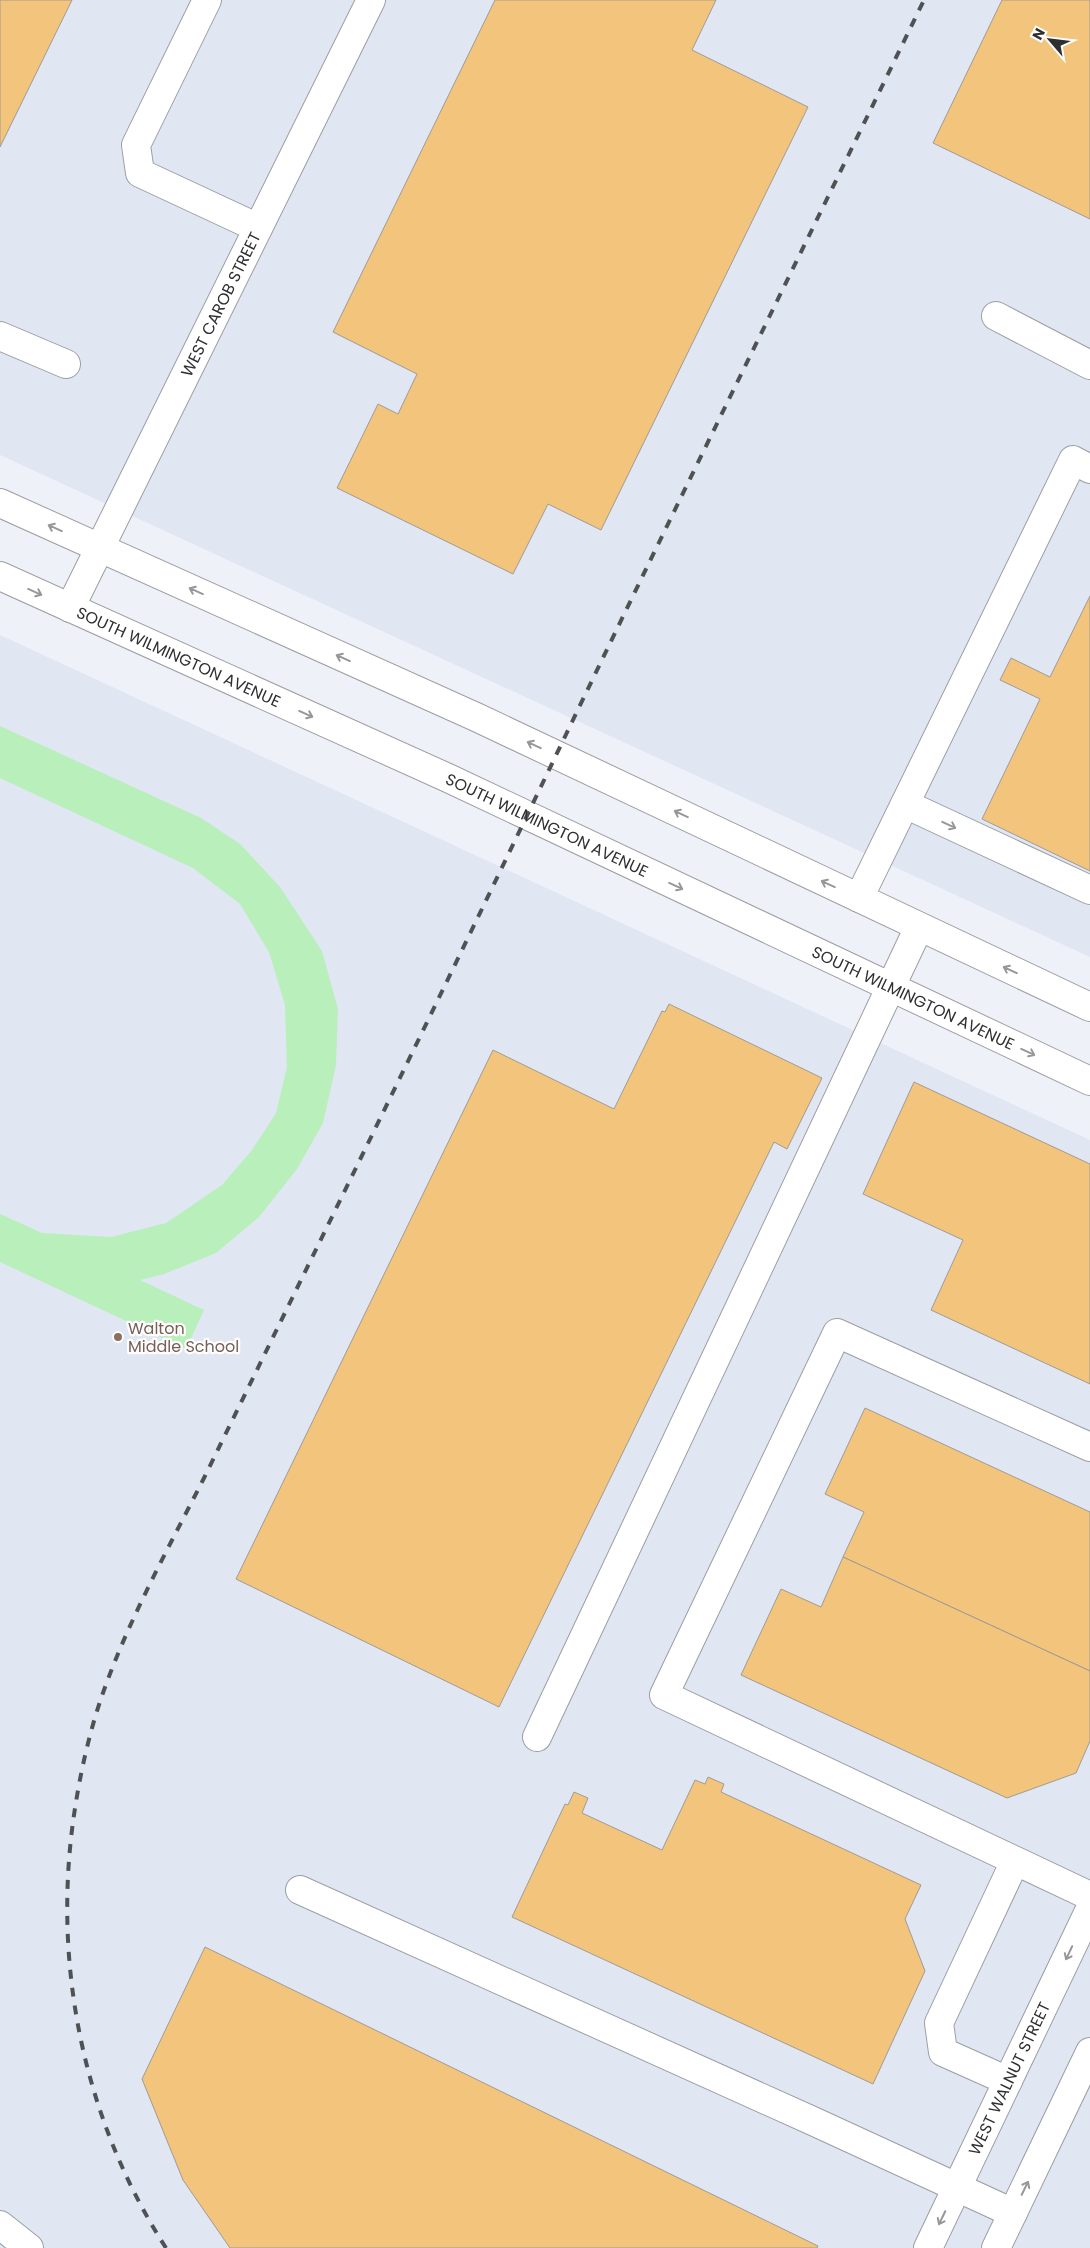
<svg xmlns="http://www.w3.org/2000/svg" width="1090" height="2248" viewBox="0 0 1090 2248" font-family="Poppins,sans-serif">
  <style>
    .built { fill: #e1e6f3 }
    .green { fill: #b8efbb }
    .building { fill: #f2c47c; stroke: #9f9b96 }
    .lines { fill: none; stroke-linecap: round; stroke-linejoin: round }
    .minor-casing { stroke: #9c9ea4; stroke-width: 30 }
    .major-casing { stroke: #9c9ea4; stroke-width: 30 }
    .minor { stroke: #fff; stroke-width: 28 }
    .major { stroke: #fff; stroke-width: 28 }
    .rail { stroke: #505154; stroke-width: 4; stroke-dasharray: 9 9; stroke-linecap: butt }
    .oneway { stroke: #979798 }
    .education-dot { fill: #8d6e63; stroke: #fefefe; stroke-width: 2 }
    .labels { text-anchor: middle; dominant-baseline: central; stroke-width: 4.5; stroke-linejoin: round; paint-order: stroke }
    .street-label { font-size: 16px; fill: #2f2f32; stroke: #fefefe }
    .education-label { font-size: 16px; fill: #785e54; stroke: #fefefe; text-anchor: start }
  </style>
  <rect width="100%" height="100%" fill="#eef1f7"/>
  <g class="built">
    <path d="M0 0H1090V957L0 455Z"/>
    <path d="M0 635 1090 1140V2248H0Z"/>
  </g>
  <path class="green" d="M0 726 201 818 240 844 280 887 322 951 338 1009 336 1065 323 1123 297 1169 259 1217 216 1253 164 1274 140 1280 204 1310 186 1349 0 1262V1214L42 1233 111 1237 166 1223 222 1185 252 1150 276 1113 287 1067 285 1005 269 952 240 904 193 868 0 778Z"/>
  <g class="building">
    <path d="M0 0H72L0 147Z"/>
    <path d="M495 0H716L692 50 808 107 601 530 548 504 513 574 337 488 378 404 398 414 417 374 333 332Z"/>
    <path d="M1002 0H1090V219L933 143Z"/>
    <path d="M1090 596V871L982 819 1040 699 1000 680 1011 658 1050 677Z"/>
    <path d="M669 1004 822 1078 787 1149 774 1142 499 1707 236 1579 493 1050 614 1109 662 1011 665 1012Z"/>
    <path d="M914 1082 1090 1164V1384L931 1310 963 1240 863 1194Z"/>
    <path d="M865 1408 1090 1512V1671L843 1557 864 1512 825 1494Z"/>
    <path d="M843 1557 1090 1671V1741L1076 1773 1007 1798 741 1675 781 1589 821 1607Z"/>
    <path d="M708 1777 724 1784 721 1792 921 1885 905 1919 925 1971 873 2084 512 1917 565 1804 568 1805 574 1792 588 1798 582 1813 662 1850 695 1780 705 1784Z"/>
    <path d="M205 1947 818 2246 817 2248H230L183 2180 142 2079Z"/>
  </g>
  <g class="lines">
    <defs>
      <g id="minor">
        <path d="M207 0 136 145 140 173 258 228"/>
        <path d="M996 316 1090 365"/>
        <path d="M0 336 66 364"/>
        <path id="s1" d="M70 608 371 0"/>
        <path d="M905 804 1090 890"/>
        <path d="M859 898 1073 460 1090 469"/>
        <path d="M1090 1447 837 1333 664 1695 1090 1896"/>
        <path d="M537 1737 919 927"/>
        <path d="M300 1890 815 2122 1013 2213"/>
        <path d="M1008 2081 943 2052 939 2023 1015 1861"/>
        <path d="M0 2225 29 2248"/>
        <path id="s2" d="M928 2248 1090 1909"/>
        <path d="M996 2248 1090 2052"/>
      </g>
      <g id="major">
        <path d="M0 503 476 717 1090 1007"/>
        <path id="s3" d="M0 576 448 778 1090 1081"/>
      </g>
    </defs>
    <use href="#minor" class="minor-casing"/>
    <use href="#major" class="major-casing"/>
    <use href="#minor" class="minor"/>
    <use href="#major" class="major"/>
    <path class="rail" d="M166 2248C85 2122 53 1970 73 1822 79 1778 89 1732 104 1690 130 1617 169 1547 204 1478 253 1378 302 1278 351 1178 425 1027 499 874 572 722 688 481 807 241 924 0"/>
  </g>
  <defs><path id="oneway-shaft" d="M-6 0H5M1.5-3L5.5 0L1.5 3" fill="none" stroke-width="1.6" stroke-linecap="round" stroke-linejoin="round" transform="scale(1.25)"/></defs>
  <g class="oneway">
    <use href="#oneway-shaft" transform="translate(55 528) rotate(-156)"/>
    <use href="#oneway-shaft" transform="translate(196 591) rotate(-156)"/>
    <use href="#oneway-shaft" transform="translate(35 592) rotate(24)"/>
    <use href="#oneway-shaft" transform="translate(343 658) rotate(-156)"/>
    <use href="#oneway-shaft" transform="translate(306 714) rotate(24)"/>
    <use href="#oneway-shaft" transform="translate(534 745) rotate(-155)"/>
    <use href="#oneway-shaft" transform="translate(681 814) rotate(-155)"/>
    <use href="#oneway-shaft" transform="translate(949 825) rotate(25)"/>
    <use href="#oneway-shaft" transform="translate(828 884) rotate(-155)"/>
    <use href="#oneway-shaft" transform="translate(676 886) rotate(25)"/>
    <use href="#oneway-shaft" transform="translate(1010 970) rotate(-155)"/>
    <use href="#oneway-shaft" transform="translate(1028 1052) rotate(25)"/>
    <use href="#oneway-shaft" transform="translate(1069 1953) rotate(115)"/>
    <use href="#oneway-shaft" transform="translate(1025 2188) rotate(-64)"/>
    <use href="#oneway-shaft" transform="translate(942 2218) rotate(116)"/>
  </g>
  <circle class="education-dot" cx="118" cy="1337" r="5"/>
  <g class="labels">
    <g class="street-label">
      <text stroke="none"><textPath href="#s1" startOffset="339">WEST CAROB STREET</textPath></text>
      <text stroke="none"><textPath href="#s3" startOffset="196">SOUTH WILMINGTON AVENUE</textPath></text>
      <text stroke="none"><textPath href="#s3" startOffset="601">SOUTH WILMINGTON AVENUE</textPath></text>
      <text stroke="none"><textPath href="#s3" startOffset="1006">SOUTH WILMINGTON AVENUE</textPath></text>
      <text stroke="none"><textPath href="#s2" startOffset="188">WEST WALNUT STREET</textPath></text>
    </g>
    <g class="education-label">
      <text x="128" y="1328">Walton<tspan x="128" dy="18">Middle School</tspan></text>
    </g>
  </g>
  <g transform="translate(1050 40) rotate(298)" stroke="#fefefe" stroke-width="4" paint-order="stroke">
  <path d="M0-4L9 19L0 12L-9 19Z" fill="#2f2f32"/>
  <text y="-8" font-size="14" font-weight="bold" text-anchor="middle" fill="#2f2f32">N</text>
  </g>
</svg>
